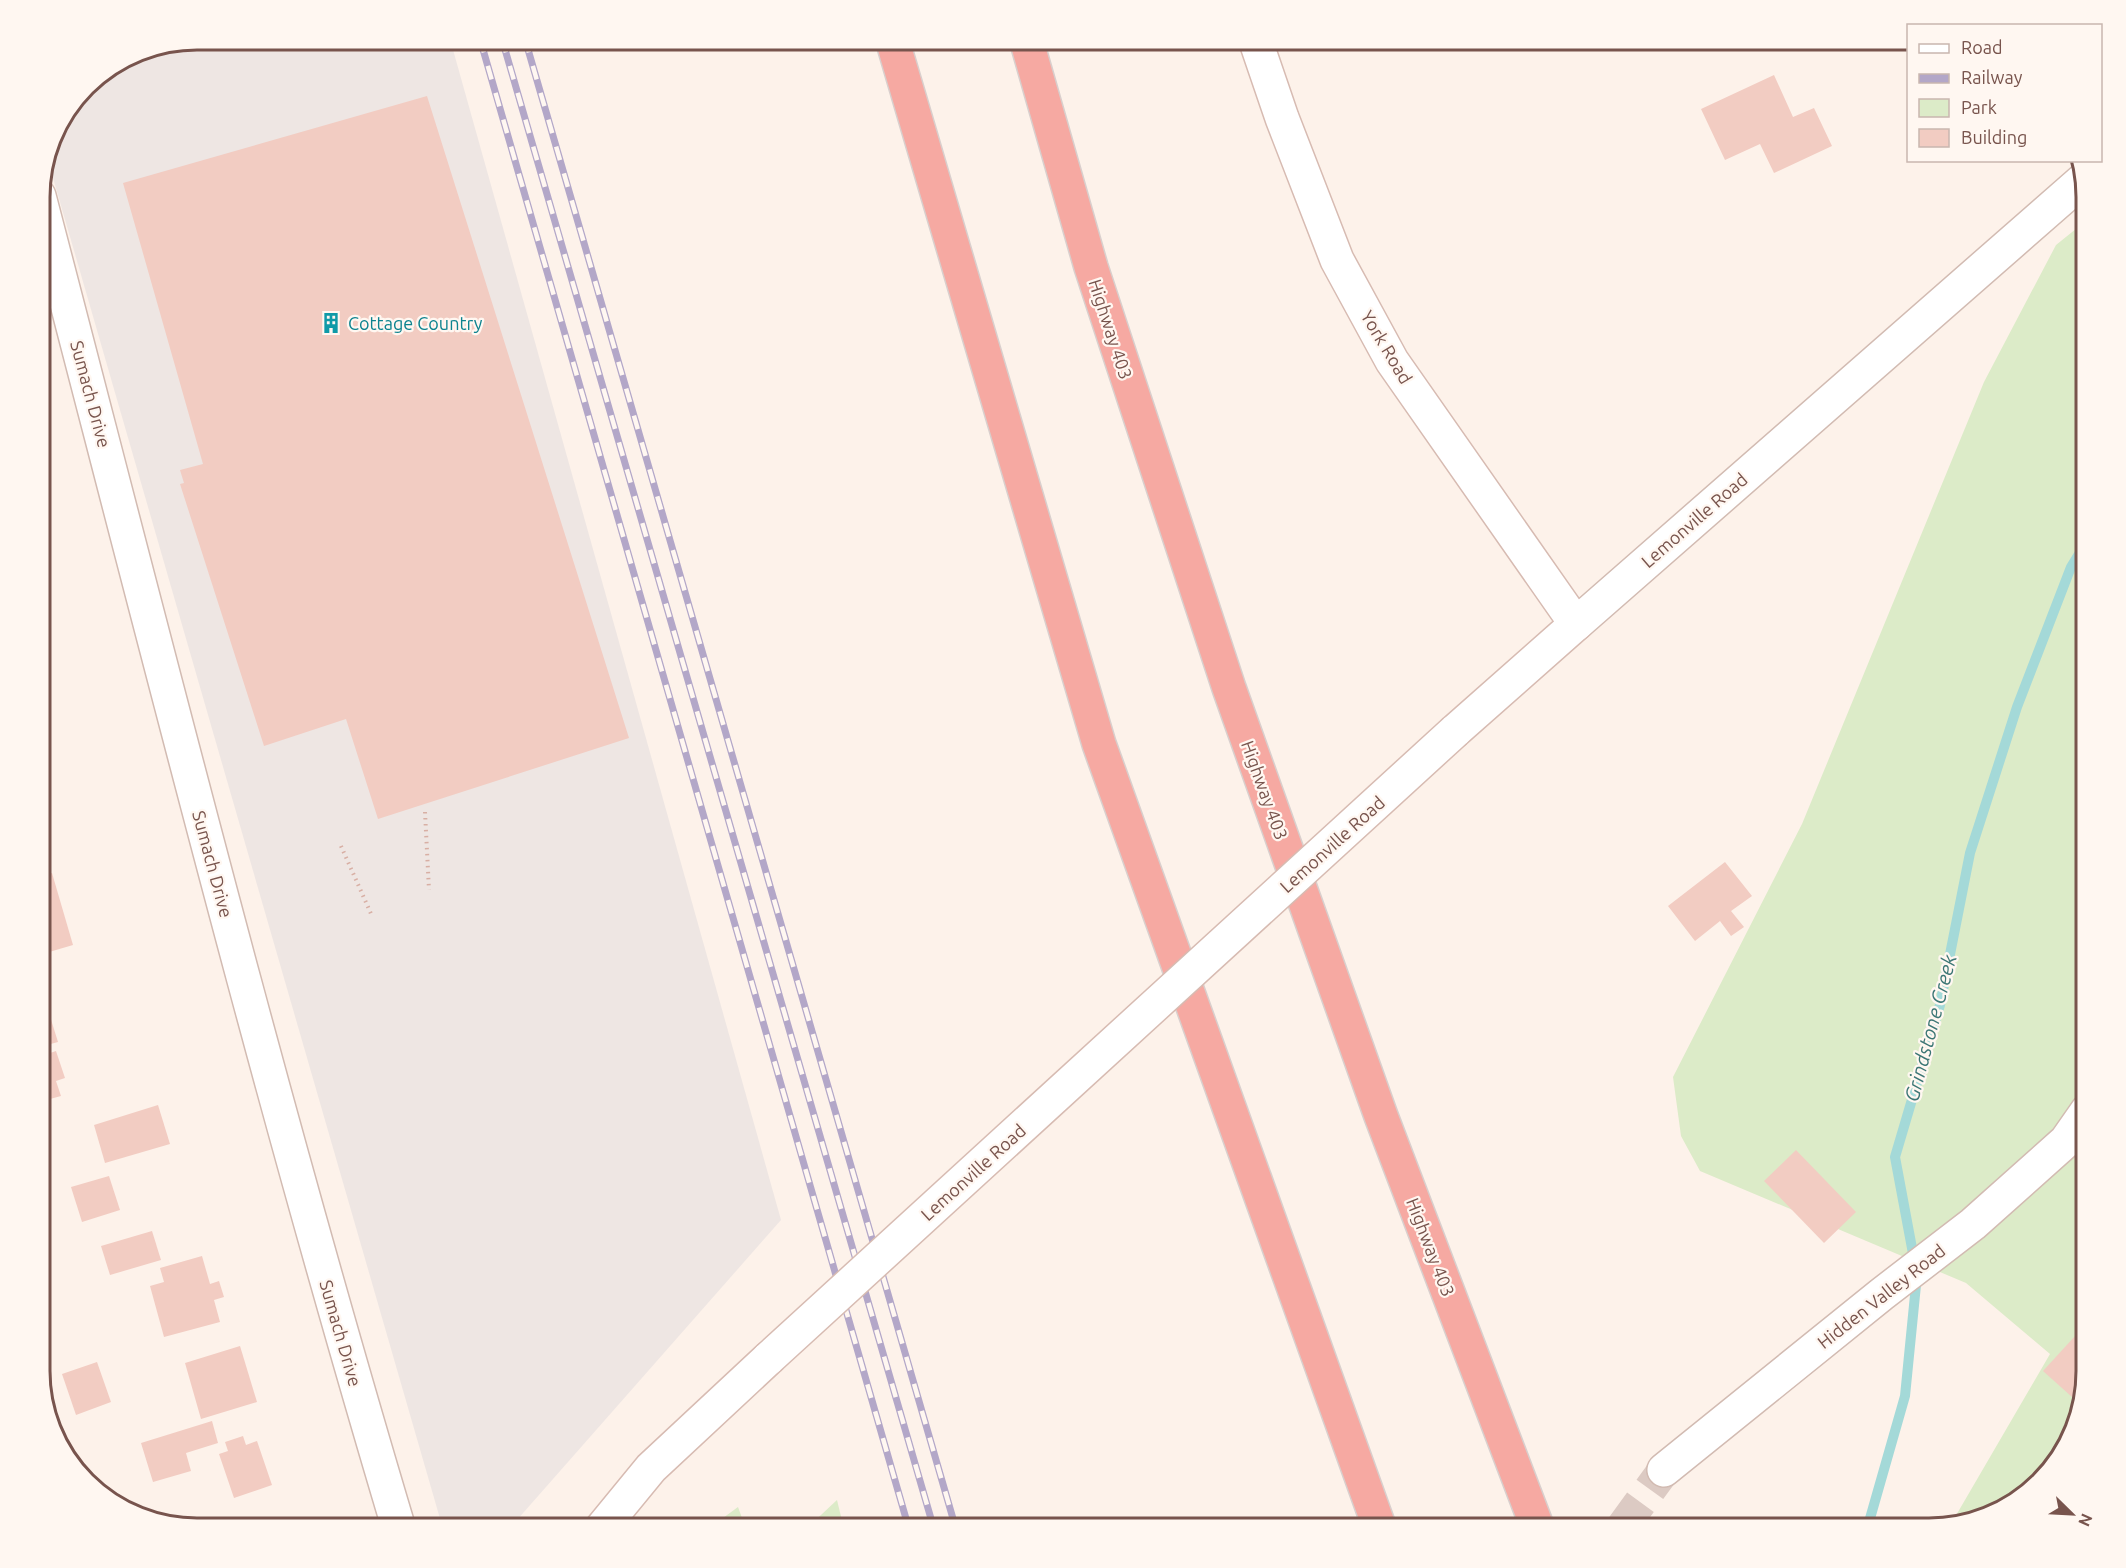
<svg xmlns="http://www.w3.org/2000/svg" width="2126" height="1568" viewBox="0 0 2126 1568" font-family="Ubuntu,sans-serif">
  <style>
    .industrial { fill: #eee6e3 }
    .green { fill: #dcebc8 }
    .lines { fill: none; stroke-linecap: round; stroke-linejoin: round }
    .stream { stroke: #a4d9d8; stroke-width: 10 }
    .building { fill: #f2ccc2 }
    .street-tunnel { stroke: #dccac3; stroke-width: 33; stroke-dasharray: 33 16; stroke-linecap: butt }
    .street-casing { stroke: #d2bbb2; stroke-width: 36 }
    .secondary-casing { stroke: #d7bbb2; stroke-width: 36 }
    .highway-casing { stroke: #d9cfcd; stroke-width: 36 }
    .path { stroke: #d8afa4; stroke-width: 4; stroke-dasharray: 1.5 4.5; stroke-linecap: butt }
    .street { stroke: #fff; stroke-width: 33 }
    .secondary { stroke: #fff; stroke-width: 33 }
    .highway { stroke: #f6a9a2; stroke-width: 33 }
    .rail-casing { stroke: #b3a7c8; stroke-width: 7 }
    .rail { stroke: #fff7f1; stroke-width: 4.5; stroke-dasharray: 14; stroke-linecap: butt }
    .secondary-bridge-casing { stroke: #d7bbb2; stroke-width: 36; stroke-linecap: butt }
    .secondary-bridge { stroke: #fff; stroke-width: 33 }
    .labels { text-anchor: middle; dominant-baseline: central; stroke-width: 4.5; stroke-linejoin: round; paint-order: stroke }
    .culture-label { font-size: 18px; fill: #0d838f; stroke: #fff7f1; text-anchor: start }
    .street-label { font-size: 18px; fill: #78544d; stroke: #fff7f1 }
    .water-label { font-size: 20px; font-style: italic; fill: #3c7675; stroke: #fff7f1 }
    .rim { fill: none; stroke: #78544d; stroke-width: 3 }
  </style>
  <rect width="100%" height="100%" fill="#fdf2ea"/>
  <path class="industrial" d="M196 39H450L781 1220 509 1529H443L47 157 55 127 92 78 136 51Z"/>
  <g class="green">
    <path d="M2087 220V1372L2079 1423 2054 1468 1999 1513 1951 1524 2050 1354 1966 1283 1700 1171 1681 1136 1673 1077 1802 824 1984 382 2056 245Z"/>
    <path d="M837 1500 844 1529H806Z"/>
    <path d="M738 1507 746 1529H708Z"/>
  </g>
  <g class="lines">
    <path class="stream" d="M1867 1529 1905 1396 1917 1275 1895 1157 1940 1005 1970 853 2017 707 2071 567 2087 541"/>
  </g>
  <g class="building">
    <path d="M1774 75 1793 117 1814 108 1832 146 1774 173 1760 144 1725 160 1701 109Z"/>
    <path d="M427 96 629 738 378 819 346 719 264 746 180 484 184 483 180 470 203 464 123 183Z"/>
    <path d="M2087 856V875L2078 867Z"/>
    <path d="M1725 862 1752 896 1731 911 1744 927 1731 936 1720 921 1695 941 1668 906Z"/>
    <path d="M52 873 73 945 39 955V877Z"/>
    <path d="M43 994 58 1042 47 1045 50 1053 56 1051 65 1078 56 1081 61 1096 39 1102V995Z"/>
    <path d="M158 1105 170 1144 105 1163 94 1125Z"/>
    <path d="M1796 1150 1856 1212 1824 1243 1764 1181Z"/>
    <path d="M109 1176 120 1210 82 1222 71 1187Z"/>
    <path d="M152 1231 161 1260 110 1275 101 1246Z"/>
    <path d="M202 1256 210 1284 219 1281 224 1297 214 1300 220 1322 164 1337 150 1286 164 1282 160 1268Z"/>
    <path d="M2087 1323V1372L2081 1405 2043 1371Z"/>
    <path d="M240 1346 257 1402 201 1419 185 1363Z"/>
    <path d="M97 1362 111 1402 76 1415 62 1374Z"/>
    <path d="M212 1421 218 1443 186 1453 191 1471 153 1482 141 1443Z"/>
    <path d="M243 1436 246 1445 257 1441 272 1485 234 1498 219 1454 228 1451 225 1442Z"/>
  </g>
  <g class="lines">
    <path class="street-tunnel" d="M1621 1529 1664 1470"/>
    <defs>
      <g id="street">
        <path d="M39 196C155 641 267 1088 399 1529"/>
        <path d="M1576 624 2083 180"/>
        <path d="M1664 1470 1882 1294 1973 1224 2066 1141 2087 1111"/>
      </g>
      <g id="secondary">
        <path d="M1255 39 1282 118 1337 260 1392 361 1576 624 1455 731"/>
        <path d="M601 1529 651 1468 769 1358"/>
      </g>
      <g id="highway">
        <path d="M892 39 1099 744 1380 1529"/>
        <path d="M1026 39 1091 267 1229 688 1381 1116 1538 1529"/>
      </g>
    </defs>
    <use href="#street" class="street-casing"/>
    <use href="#secondary" class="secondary-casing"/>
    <use href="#highway" class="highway-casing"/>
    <g class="path">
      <path d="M425 812 429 890"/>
      <path d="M341 846 372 916"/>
    </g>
    <use href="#street" class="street"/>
    <use href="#secondary" class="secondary"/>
    <use href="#highway" class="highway"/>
    <defs>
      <g id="rail">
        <path d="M480 39 909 1529"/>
        <path d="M502 39 934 1529"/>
        <path d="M525 39 956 1529"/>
      </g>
    </defs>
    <use href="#rail" class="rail-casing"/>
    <use href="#rail" class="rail"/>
    <defs>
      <path id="secondary-bridge" d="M769 1358 1455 731"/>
    </defs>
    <use href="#secondary-bridge" class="secondary-bridge-casing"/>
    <use href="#secondary-bridge" class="secondary-bridge"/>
  </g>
  <defs>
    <symbol id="building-bare" viewBox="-9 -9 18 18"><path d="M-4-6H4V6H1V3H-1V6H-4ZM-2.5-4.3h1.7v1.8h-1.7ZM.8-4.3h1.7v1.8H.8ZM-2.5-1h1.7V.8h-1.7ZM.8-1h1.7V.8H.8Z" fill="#0f9aa8" stroke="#fff7f1" stroke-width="2.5" paint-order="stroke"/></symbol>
  </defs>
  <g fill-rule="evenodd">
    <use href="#building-bare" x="316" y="308" width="30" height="30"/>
  </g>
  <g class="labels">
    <g class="culture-label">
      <text x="348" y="323">Cottage Country</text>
    </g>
    <g class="street-label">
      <text transform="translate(1111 329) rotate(72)">Highway 403</text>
      <text transform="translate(1387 347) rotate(59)">York Road</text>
      <text transform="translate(91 394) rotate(75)">Sumach Drive</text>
      <text transform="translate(1694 520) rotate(-41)">Lemonville Road</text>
      <text transform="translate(1265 790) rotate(70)">Highway 403</text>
      <text transform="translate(1332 844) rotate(-42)">Lemonville Road</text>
      <text transform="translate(213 864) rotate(75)">Sumach Drive</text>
      <text transform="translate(973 1172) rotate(-42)">Lemonville Road</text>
      <text transform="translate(1431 1247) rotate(69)">Highway 403</text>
      <text transform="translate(1881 1296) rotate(-38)">Hidden Valley Road</text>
      <text transform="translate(341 1333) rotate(74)">Sumach Drive</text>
    </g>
    <g class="water-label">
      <text transform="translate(1930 1028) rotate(-75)">Grindstone Creek</text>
    </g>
  </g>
  <path d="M0 0H2126V1568H0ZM197 50H1929A147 147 0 0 1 2076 197V1371A147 147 0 0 1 1929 1518H197A147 147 0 0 1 50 1371V197A147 147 0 0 1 197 50Z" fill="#fff7f1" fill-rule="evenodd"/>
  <path class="rim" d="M197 50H1929A147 147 0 0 1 2076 197V1371A147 147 0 0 1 1929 1518H197A147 147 0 0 1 50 1371V197A147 147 0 0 1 197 50Z"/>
  <rect x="1907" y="24" width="195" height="138" fill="#fff7f1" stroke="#c9b6af" stroke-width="1.5"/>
  <rect x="1919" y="44" width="30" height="9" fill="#ffffff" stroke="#c9b6af" stroke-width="1.5"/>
  <text x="1961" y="54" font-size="18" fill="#78544d">Road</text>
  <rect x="1919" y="74" width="30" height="9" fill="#b3a7c8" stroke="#c9b6af" stroke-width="1.5"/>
  <text x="1961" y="84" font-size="18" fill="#78544d">Railway</text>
  <rect x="1919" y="99" width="30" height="18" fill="#dcebc8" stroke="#c9b6af" stroke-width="1.5"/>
  <text x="1961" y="114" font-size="18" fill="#78544d">Park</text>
  <rect x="1919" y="129" width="30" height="18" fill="#f2ccc2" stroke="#c9b6af" stroke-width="1.5"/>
  <text x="1961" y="144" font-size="18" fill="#78544d">Building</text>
  <g transform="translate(2072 1514) rotate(114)" stroke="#fff7f1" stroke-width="4.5" paint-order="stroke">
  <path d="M0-4.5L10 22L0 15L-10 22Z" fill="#78544d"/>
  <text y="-9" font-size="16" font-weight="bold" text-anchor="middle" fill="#78544d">N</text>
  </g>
</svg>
